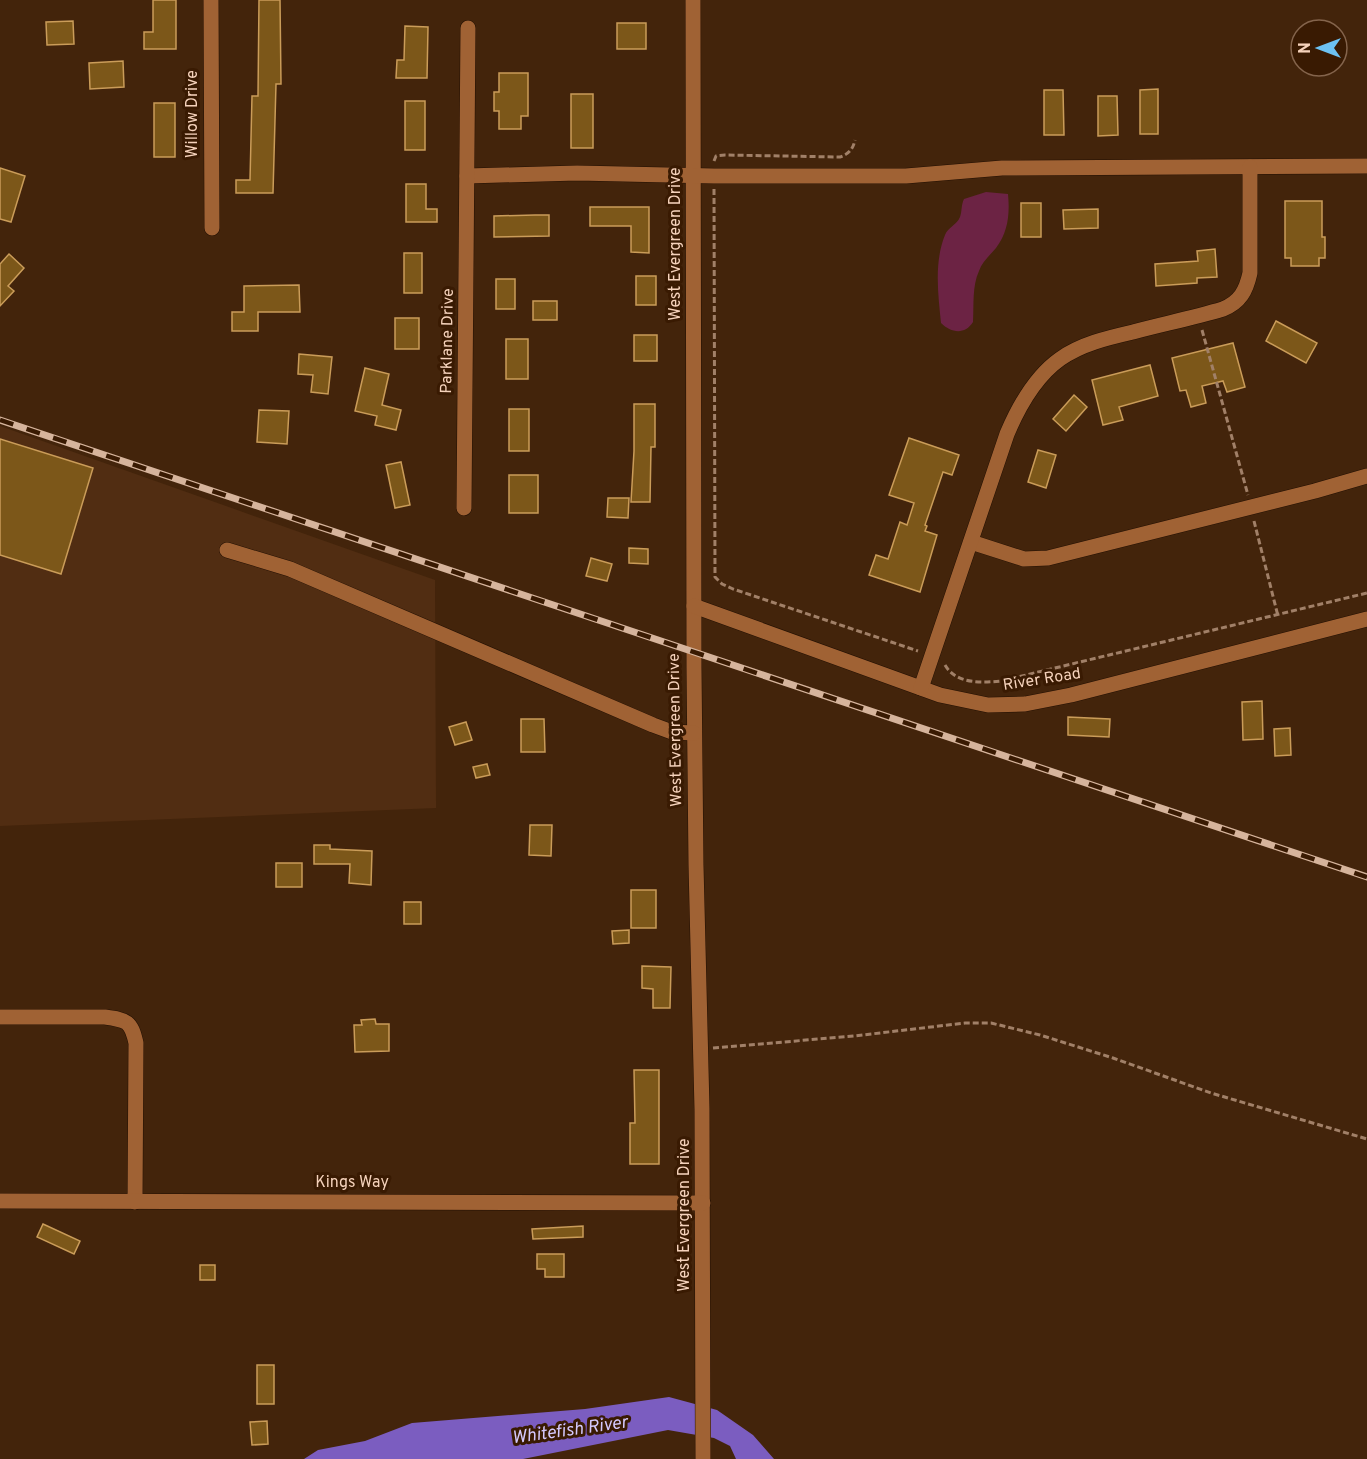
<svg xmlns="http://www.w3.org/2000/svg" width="1367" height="1459" viewBox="0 0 1367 1459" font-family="Overpass,sans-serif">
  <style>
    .built { fill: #512d12 }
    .green { fill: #6c2344 }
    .water { fill: #7b5dc0 }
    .building { fill: #7c5719; stroke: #ca9c59; stroke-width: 1.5 }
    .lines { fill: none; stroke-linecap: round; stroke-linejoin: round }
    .minor-casing { stroke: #231003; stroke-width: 16 }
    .path { stroke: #a18068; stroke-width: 3; stroke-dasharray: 6 3; stroke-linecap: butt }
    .minor { stroke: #a06234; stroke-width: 15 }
    .rail-casing { stroke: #d6b49c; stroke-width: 7 }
    .rail { stroke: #391a02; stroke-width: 4.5; stroke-dasharray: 14; stroke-linecap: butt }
    .labels { text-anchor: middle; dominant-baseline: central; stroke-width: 6; stroke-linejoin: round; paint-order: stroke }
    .street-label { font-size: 16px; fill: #f5d2bb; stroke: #391a02 }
    .water-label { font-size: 18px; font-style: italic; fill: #d4c8fc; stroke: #391a02 }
  </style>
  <rect width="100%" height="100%" fill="#43240b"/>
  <path class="built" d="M0 426 435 580 436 808 0 826Z"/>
  <path class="green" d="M986 192 1008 194C1010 214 1008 232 996 248 990 255 982 262 979 271 972 286 974 305 973 322 965 335 951 333 941 323 938 294 934 262 945 235 948 227 957 225 960 217 962 212 961 205 964 199Z"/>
  <path class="water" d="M669 1397 717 1410 753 1435 774 1459H736L730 1446 714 1438 668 1430 523 1459H304L318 1450 365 1441 412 1423 585 1409Z"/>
  <g class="building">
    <path d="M153 0H176V49H144V32H153Z"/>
    <path d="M259 0H280L281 84H276L273 193H236V180H250L252 96H258Z"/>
    <path d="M73 21 74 44 47 45 46 22Z"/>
    <rect x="617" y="23" width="29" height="26"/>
    <path d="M405 26 428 27 427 78H396L397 60H404Z"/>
    <path d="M123 61 124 87 90 89 89 63Z"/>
    <path d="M499 73H528V116H521V129H499V111H494V92H499Z"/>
    <path d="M1158 89V134H1140V90Z"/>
    <path d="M1044 90H1063L1064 135H1044Z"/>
    <rect x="571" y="94" width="22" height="54"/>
    <path d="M1098 96H1117L1118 135 1098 136Z"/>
    <rect x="405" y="101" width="20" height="49"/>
    <rect x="154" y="103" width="21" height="54"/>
    <path d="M0 168 25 176 11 222 0 219Z"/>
    <path d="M406 184H426V209H437V222H406Z"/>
    <path d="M1285 201H1322V237H1325V258H1319V266H1291V258H1285Z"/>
    <rect x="1021" y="203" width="20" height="34"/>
    <path d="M590 207H649V253L631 252V226H590Z"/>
    <path d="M1098 209V228L1064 229 1063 210Z"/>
    <path d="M535 215H549V236L494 237V216Z"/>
    <path d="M1215 249 1217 277 1197 278V283L1156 286 1155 264 1198 261 1197 251Z"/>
    <rect x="404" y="253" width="18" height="40"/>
    <path d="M9 254 24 268 8 286 14 291 0 306V264Z"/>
    <rect x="636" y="276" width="20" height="29"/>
    <rect x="496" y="279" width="19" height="30"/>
    <path d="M299 285 300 312H258V331H232V312H244V286Z"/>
    <rect x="533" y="301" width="24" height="19"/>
    <rect x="395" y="318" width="24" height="31"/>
    <path d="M1276 321 1317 343 1306 363 1266 341Z"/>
    <rect x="634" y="335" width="23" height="26"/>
    <rect x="506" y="339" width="22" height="40"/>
    <path d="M1233 343 1245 387 1227 392 1223 381 1202 386 1206 403 1191 407 1186 390 1180 391 1172 358Z"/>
    <path d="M299 354 332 357 328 394 311 392 313 375 298 374Z"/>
    <path d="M1150 365 1158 396 1119 407 1123 420 1103 425 1092 380Z"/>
    <path d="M365 368 389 374 382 405 401 410 396 430 375 425 377 416 355 411Z"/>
    <path d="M1074 395 1087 407 1066 431 1053 419Z"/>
    <path d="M634 404H655V447H651L650 502H631L634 451Z"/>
    <rect x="509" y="409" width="20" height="42"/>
    <path d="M259 410 289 411 287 444 257 442Z"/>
    <path d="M909 438 959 455 952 475 943 472 925 525 927 526 925 531 937 535 920 592 869 575 876 555 888 559 900 522 907 525 914 503 889 495Z"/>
    <path d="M0 439 93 468 61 574 0 555Z"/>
    <path d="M1038 450 1056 455 1046 488 1028 482Z"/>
    <path d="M401 462 410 505 395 508 386 465Z"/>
    <rect x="509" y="475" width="29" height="38"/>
    <path d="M608 498H629L628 518 607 517Z"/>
    <path d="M629 548 648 549V564L629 563Z"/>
    <path d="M591 558 612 564 607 581 586 576Z"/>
    <path d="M1262 701 1263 739 1243 740 1242 702Z"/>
    <path d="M1068 717 1110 719 1109 737 1068 735Z"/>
    <path d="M521 719H544L545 752H521Z"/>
    <path d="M466 722 472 740 455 745 449 727Z"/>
    <path d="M1290 728 1291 755 1275 756 1274 729Z"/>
    <path d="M487 764 490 775 476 778 473 767Z"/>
    <path d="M530 825H552L551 856 529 855Z"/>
    <path d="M314 845H330V849L372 851 371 885 349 883 350 864H314Z"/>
    <rect x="276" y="863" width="26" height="24"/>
    <rect x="631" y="890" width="25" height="38"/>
    <rect x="404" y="902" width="17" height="22"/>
    <path d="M629 930V943L613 944 612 931Z"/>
    <path d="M642 966 671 967 670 1008H653V989L642 988Z"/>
    <path d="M375 1019 376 1024H389V1051L355 1052 354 1025H362L361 1020Z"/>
    <path d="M634 1070H659V1164H630V1123H635Z"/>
    <path d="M43 1224 80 1241 74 1254 37 1237Z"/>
    <path d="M583 1226V1237L533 1239 532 1229Z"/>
    <path d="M537 1254H564V1277H545V1269H537Z"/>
    <rect x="200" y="1265" width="15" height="15"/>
    <rect x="257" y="1365" width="17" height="39"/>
    <path d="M267 1421 268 1444 252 1445 250 1422Z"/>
  </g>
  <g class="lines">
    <defs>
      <g id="minor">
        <path d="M211 0 212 228"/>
        <path d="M693 0 694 668 696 865 702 1109 703 1459"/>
        <path d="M467 176 577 173 714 176H906L1002 168 1367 166"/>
        <path d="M464 508 468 28"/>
        <path d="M971 542 1024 559 1048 558 1315 491 1367 476"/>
        <path d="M227 550 290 569 653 725 672 732 694 733"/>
        <path d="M694 606 940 695 988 705 1025 704 1071 695 1367 619"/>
        <path d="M921 688 1007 434C1018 408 1036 376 1060 359 1081 344 1107 338 1133 332 1163 324 1193 318 1223 309 1240 302 1246 291 1250 273V167"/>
        <path d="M0 1017H105C127 1020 131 1021 136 1043L135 1202"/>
        <path d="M0 1201 703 1203"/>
      </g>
    </defs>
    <use href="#minor" class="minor-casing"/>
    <g class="path">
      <path d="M714 161 716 156 725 155 840 157C849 154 853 149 855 140"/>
      <path d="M714 189 715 577 722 584 733 589 918 651"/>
      <path d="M1202 330 1248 495"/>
      <path d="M1254 521 1278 616"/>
      <path d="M945 665C956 684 981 683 1001 681L1367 593"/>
      <path d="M713 1048 854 1036 965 1023H991L1040 1035 1113 1058 1211 1093 1367 1139"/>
    </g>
    <use href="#minor" class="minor"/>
    <defs>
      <path id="rail" d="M0 420 1367 877"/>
    </defs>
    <use href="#rail" class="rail-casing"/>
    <use href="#rail" class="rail"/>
  </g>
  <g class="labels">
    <g class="street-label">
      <text transform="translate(193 114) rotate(-90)">Willow Drive</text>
      <text transform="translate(676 244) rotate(-90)">West Evergreen Drive</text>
      <text transform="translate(448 341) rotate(-89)">Parklane Drive</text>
      <text transform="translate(1042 680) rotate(-9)">River Road</text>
      <text transform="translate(676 730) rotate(-91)">West Evergreen Drive</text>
      <text x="352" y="1183">Kings Way</text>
      <text transform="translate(685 1215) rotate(-90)">West Evergreen Drive</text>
    </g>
    <g class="water-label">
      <text transform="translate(570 1431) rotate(-8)">Whitefish River</text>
    </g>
  </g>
  <g transform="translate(1319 48) rotate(270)"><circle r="28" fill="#391a02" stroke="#84644c" stroke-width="1.5"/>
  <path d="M0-4.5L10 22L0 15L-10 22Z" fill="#6dc2f3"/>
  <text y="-9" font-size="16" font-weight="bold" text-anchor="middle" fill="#f5d2bb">N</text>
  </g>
</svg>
